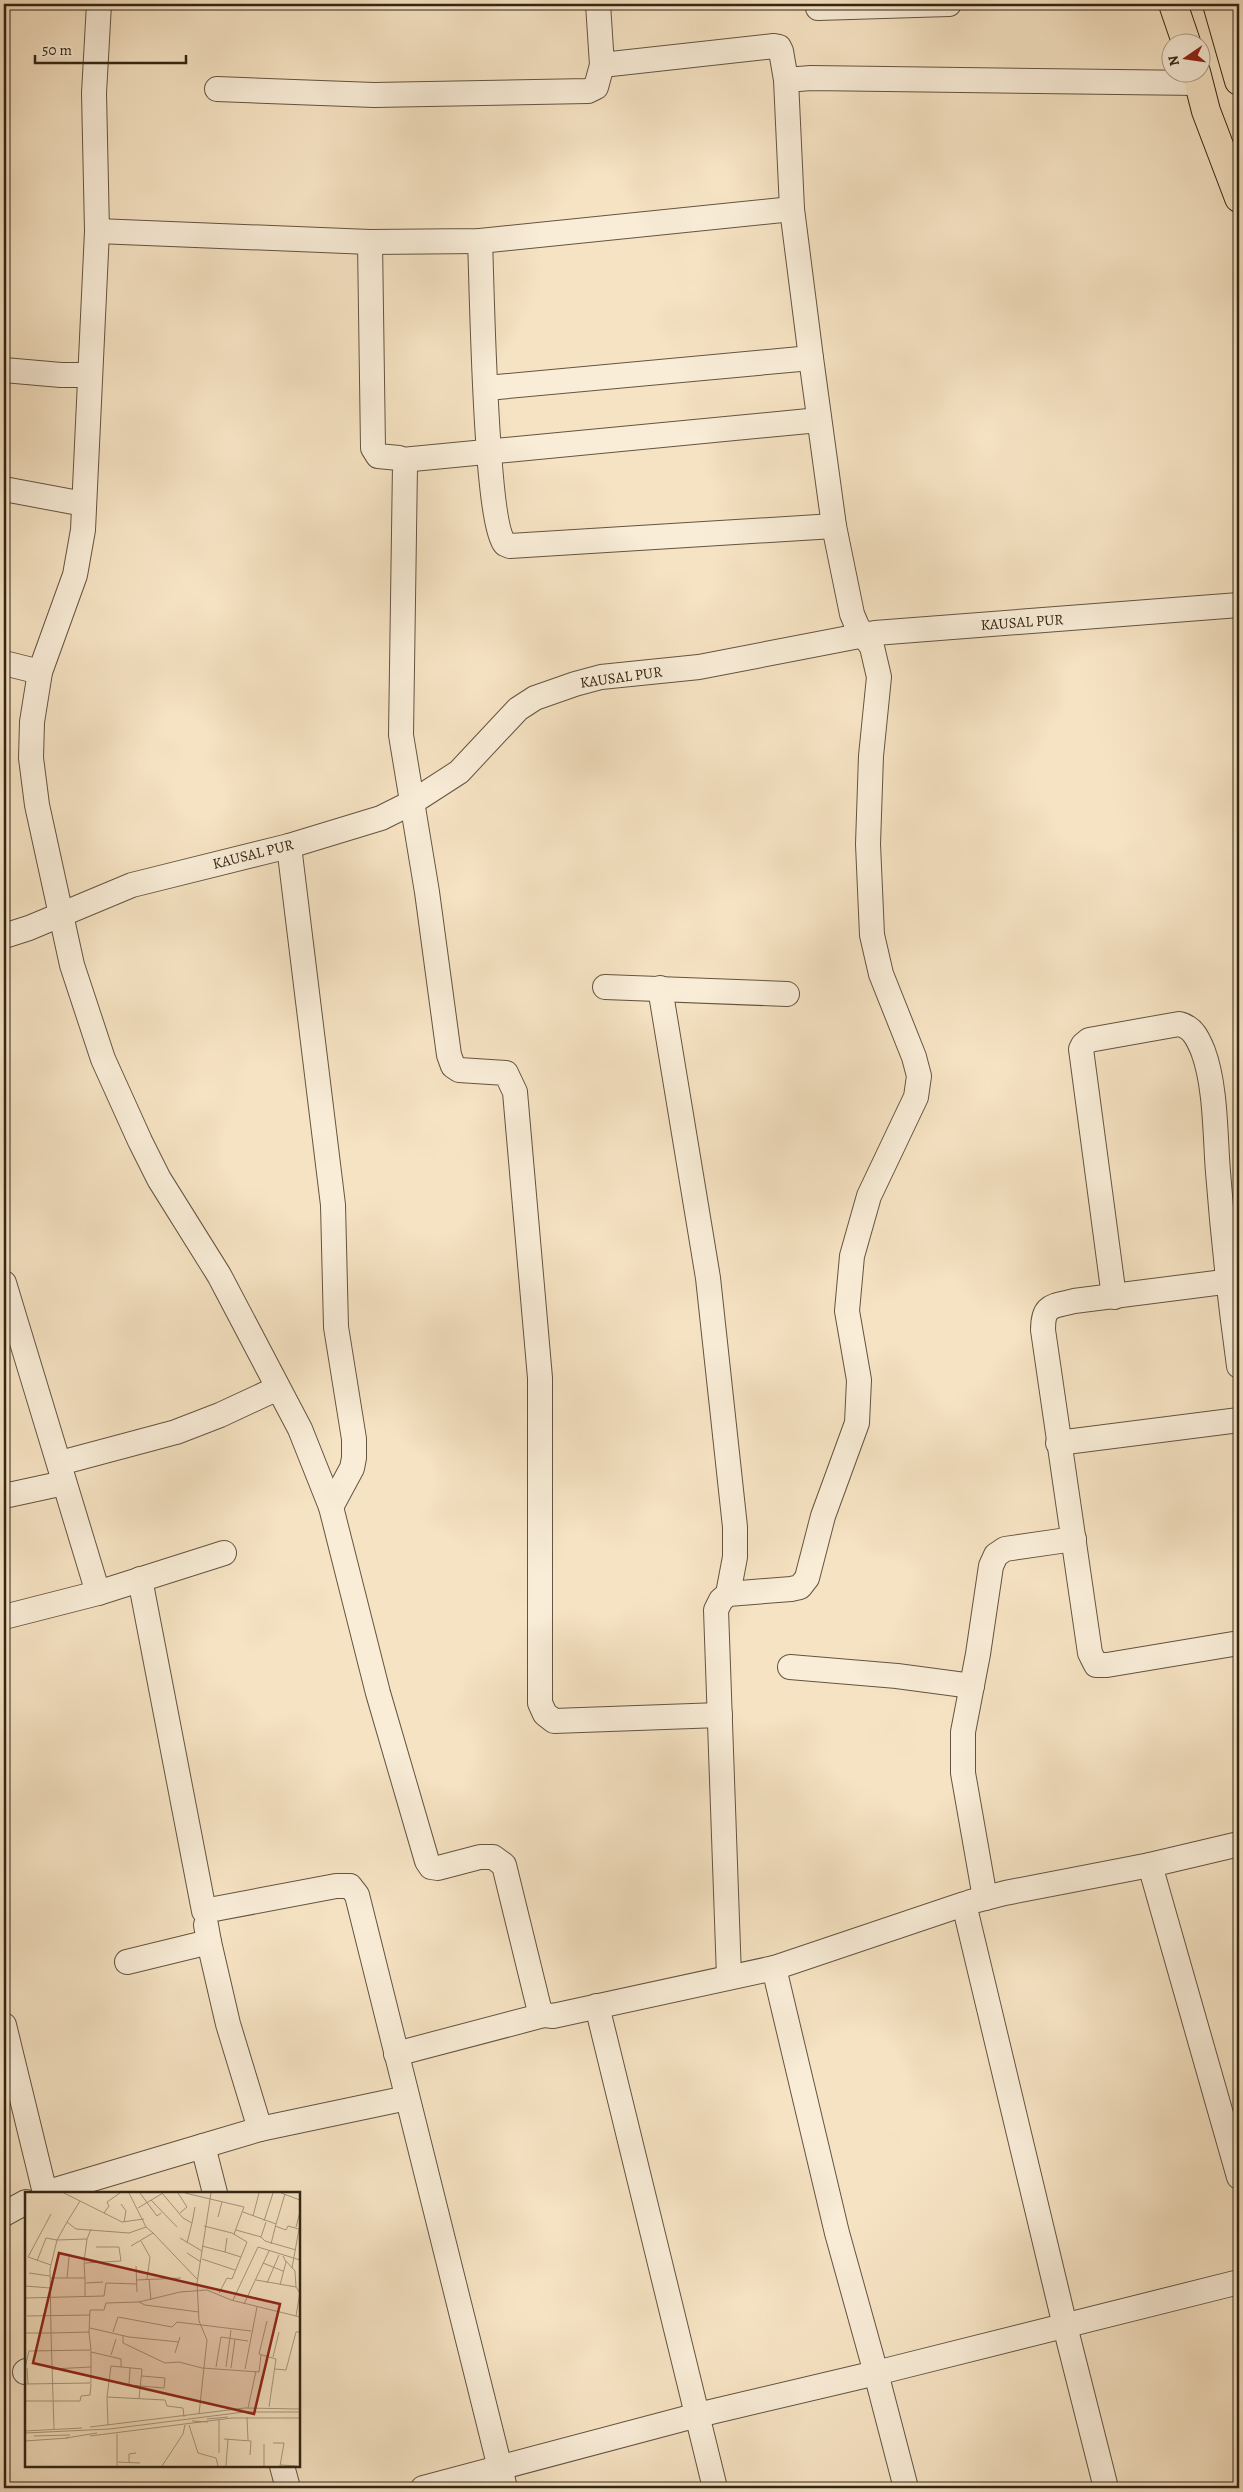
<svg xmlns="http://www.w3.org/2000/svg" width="1243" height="2492" viewBox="0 0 1243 2492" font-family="Alegreya,serif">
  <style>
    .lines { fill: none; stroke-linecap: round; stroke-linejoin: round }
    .minor-casing { stroke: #645440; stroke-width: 26 }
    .major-casing { stroke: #332515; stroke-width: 30 }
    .highway-casing { stroke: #332515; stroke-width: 30 }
    .minor { stroke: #f9edd8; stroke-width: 24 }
    .major { stroke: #f6e3c3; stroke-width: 28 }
    .highway { stroke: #f6e3c3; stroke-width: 28 }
    .labels { text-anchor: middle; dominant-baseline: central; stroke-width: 4; stroke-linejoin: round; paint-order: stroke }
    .street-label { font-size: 15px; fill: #332515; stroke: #f9edd8 }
    .inset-road { fill: none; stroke: #a8977d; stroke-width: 1 }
    .view { fill: #8f2418; fill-opacity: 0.15; stroke: #8f2418; stroke-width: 2.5 }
    .inset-edge { fill: none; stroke: #332515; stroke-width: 2.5 }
  </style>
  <rect width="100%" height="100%" fill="#f6e3c3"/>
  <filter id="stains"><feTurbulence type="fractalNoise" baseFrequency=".004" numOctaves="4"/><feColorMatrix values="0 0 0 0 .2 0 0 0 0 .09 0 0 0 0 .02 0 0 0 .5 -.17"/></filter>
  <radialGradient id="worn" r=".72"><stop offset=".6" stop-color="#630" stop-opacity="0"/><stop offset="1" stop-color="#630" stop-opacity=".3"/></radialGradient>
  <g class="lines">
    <defs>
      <g id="minor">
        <path d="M99 4 94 93 97 231 83 530 75 575 40 672 32 722 31 758 37 805 72 965 103 1059 140 1141 159 1179 219 1275 300 1429 331 1507 378 1693 427 1861 431 1867 438 1868 480 1857H493L504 1865 539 2008 544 2015 553 2016 774 1968 837 2233 876 2373 1239 2282"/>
        <path d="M818 8 949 4"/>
        <path d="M602 65 774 46 779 47 781 51 786 80 792 209 811 358 834 526 852 614 857 626 872 647 879 677 871 756 868 844 872 935 881 974 914 1057 919 1076 916 1097 869 1196 852 1256 847 1311 859 1380 857 1423 823 1516 807 1578 800 1587 791 1589 728 1594 721 1600 716 1610 729 1977"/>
        <path d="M786 80 811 78 1199 83"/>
        <path d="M217 89 374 95 588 91 596 87 602 65 598 4"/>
        <path d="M97 231 370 242 480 241 792 209"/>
        <path d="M480 241C482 286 485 521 505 544L510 546 834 526"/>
        <path d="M370 242 373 448 378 456 399 458 405 465 401 735 427 892 449 1055 453 1066 459 1070 506 1073 515 1092 540 1378V1703L545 1714 554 1721 720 1715"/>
        <path d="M4 370 61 375H90"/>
        <path d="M487 388 811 358"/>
        <path d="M402 460 819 420"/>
        <path d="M4 489 84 504"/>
        <path d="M4 663 40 672"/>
        <path d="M289 846 333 1205 336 1327 354 1439V1458L352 1468 331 1507"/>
        <path d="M4 936 29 928 132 885 289 846 381 818 411 803 459 772 518 709 535 698 575 684 601 677 699 667 875 633 1239 605"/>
        <path d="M605 987 787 994"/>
        <path d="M660 988 708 1278 735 1527V1557L728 1594"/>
        <path d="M1239 1280 1074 1301C1052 1307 1043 1304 1043 1330L1090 1653 1096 1665H1107L1239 1643"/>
        <path d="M4 1283 98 1593"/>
        <path d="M1114 1297 1081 1049 1083 1045 1089 1040 1179 1024C1193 1027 1198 1039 1203 1051 1216 1086 1215 1135 1218 1172 1223 1237 1230 1301 1239 1366"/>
        <path d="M1058 1443 1239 1420"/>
        <path d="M60 1463 176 1432 220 1415 278 1388"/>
        <path d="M4 1496 64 1483"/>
        <path d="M140 1579 204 1911 336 1886H350L357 1895 505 2488"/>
        <path d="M4 1617 98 1593 224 1553"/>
        <path d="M790 1667 897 1676 972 1686"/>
        <path d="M1239 1844 1150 1865 1239 2177"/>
        <path d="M985 1898 963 1773V1732L978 1654 991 1566 996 1555 1005 1549 1074 1539"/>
        <path d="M970 1902 1005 1893 1150 1865"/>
        <path d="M209 1942 228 2024 260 2129"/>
        <path d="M127 1962 209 1942 206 1925"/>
        <path d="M774 1968 964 1904 1065 2326 1106 2488"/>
        <path d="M597 2006 715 2488"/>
        <path d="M4 2025 45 2193 203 2146 215 2193"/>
        <path d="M396 2054 544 2015"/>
        <path d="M203 2146 260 2129 407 2098"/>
        <path d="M4 2214 26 2202"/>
        <path d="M25 2372 26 2371"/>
        <path d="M282 2466 288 2488"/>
        <path d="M423 2488 698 2415 876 2373 906 2488"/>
      </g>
      <g id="major">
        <path d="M1173 4 1186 42"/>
        <path d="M1196 72 1206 111 1239 198"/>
      </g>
      <path id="highway" d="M1217 4 1239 81"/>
    </defs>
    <use href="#minor" class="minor-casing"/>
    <use href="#major" class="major-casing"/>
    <use href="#highway" class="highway-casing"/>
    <use href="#minor" class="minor"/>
    <use href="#major" class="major"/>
    <use href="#highway" class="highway"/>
  </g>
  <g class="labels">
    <g class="street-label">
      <text transform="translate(1022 622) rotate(-4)">KAUSAL PUR</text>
      <text transform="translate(621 677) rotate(-8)">KAUSAL PUR</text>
      <text transform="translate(253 854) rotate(-14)">KAUSAL PUR</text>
    </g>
  </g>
  <g transform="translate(25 2192)">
    <rect width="275" height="275" fill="#f6e3c3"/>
    <path class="inset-road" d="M39 1 55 9M104 1 121 35 128 41M115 1 132 24 136 21M137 1 158 26 167 31 162 51M153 1 162 15 155 21M160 1 219 15 209 42M256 1 275 8M126 8 152 35M96 12 101 19 99 30M113 16 138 1M218 20 251 32 246 52M79 21 84 14 82 10 95 1M26 22 3 65 26 73M228 24 234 1M193 25 197 10M119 27 97 30 55 9 42 30 51 37 104 41 121 35M239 29 248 1M42 30 32 48 62 47 66 37M167 31 170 15M251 32 260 2M179 34 207 41 222 50 207 87 202 86 194 101M250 34 261 38 263 34 274 37 267 76M271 35 275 20M211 38 236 45 241 30M236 45 240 49 271 58M155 46 177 59M202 46 200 60 216 65M116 49 125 65 122 87M106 54 128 41 172 87M177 54 200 60M162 61 176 70M177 67 210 78M261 69 270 79 271 95M59 70 62 47M238 71 258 79M111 74 112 100M4 81 25 84M25 86H60L59 71 96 69 94 55H71M42 86 44 65M60 86V104M124 87 126 108M111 88 156 86M231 88 271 95 275 101M61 91 78 90M242 91 254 63M255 93 261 70 258 64M0 94 25 96M0 106 79 104 81 91 112 92M208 108 233 55 275 68M114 110 120 113 174 120M219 112 244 59M2 124 65 123M271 124 275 100M242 129 234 162 251 167 244 215M65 136 104 145 154 150M88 140 93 125 147 135 152 130 226 139M1 141H26L25 77 32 48 21 46 12 69M98 143V151L140 171 154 170 177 176 234 180 236 163M66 160 96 167V175M150 161 155 145M86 163 91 147M248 165 254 140M66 175V159M191 175 196 145 223 149M201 175 206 138M0 176 4 159 66 158 64 140M2 176 3 192M105 176 104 193 139 196 140 186 117 184M206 176 210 147M220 177 232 115M250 177 261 178 271 140H275M0 192 66 191V175L27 177M82 205 86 174 117 177 114 207M0 209H55L56 204 65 203 66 192M231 215 237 184M223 216 231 179M174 222 182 148 174 129 172 91 186 1M222 225 223 248M182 227 203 225M167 229 183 230M83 233 82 205 140 208 142 214 158 216 159 225M164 233 173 261 191 266 193 274M65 235 220 216 275 217M29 237 26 141 64 140 65 118H79L81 111 114 110 155 100 182 98 206 108 275 125M0 239 57 236M0 241 85 237 219 220H275M92 242V274M9 244 45 243M65 244 207 226H275M41 246 72 241M199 247 226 249 225 263M0 249 43 246M248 251H259L255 274M239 252V274M194 261V228M93 270 115 271M104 270V262L111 261M256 273 272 274M137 274 158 242 160 233M201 274 203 247"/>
    <path class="view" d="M34 61 255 112 229 222 8 171Z"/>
    <rect width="275" height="275" class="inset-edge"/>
  </g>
  <rect width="1243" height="2492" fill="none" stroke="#f6e3c3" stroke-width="20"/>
  <rect x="5" y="5" width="1233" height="2482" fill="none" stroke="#332515" stroke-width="2.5"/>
  <rect x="10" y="10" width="1223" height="2472" fill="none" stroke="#332515"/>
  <g transform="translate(1186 58) rotate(257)"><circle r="24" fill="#f9edd8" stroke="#aa9d8a"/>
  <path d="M0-4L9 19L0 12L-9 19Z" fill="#8f2418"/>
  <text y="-8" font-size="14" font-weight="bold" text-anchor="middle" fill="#332515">N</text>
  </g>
  <path d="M35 55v8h151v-8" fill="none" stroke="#332515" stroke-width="2.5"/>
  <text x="42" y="55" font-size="15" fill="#332515" stroke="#f9edd8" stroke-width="4" paint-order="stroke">50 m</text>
  <rect width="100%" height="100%" filter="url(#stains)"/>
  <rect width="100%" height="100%" fill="url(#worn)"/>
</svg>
